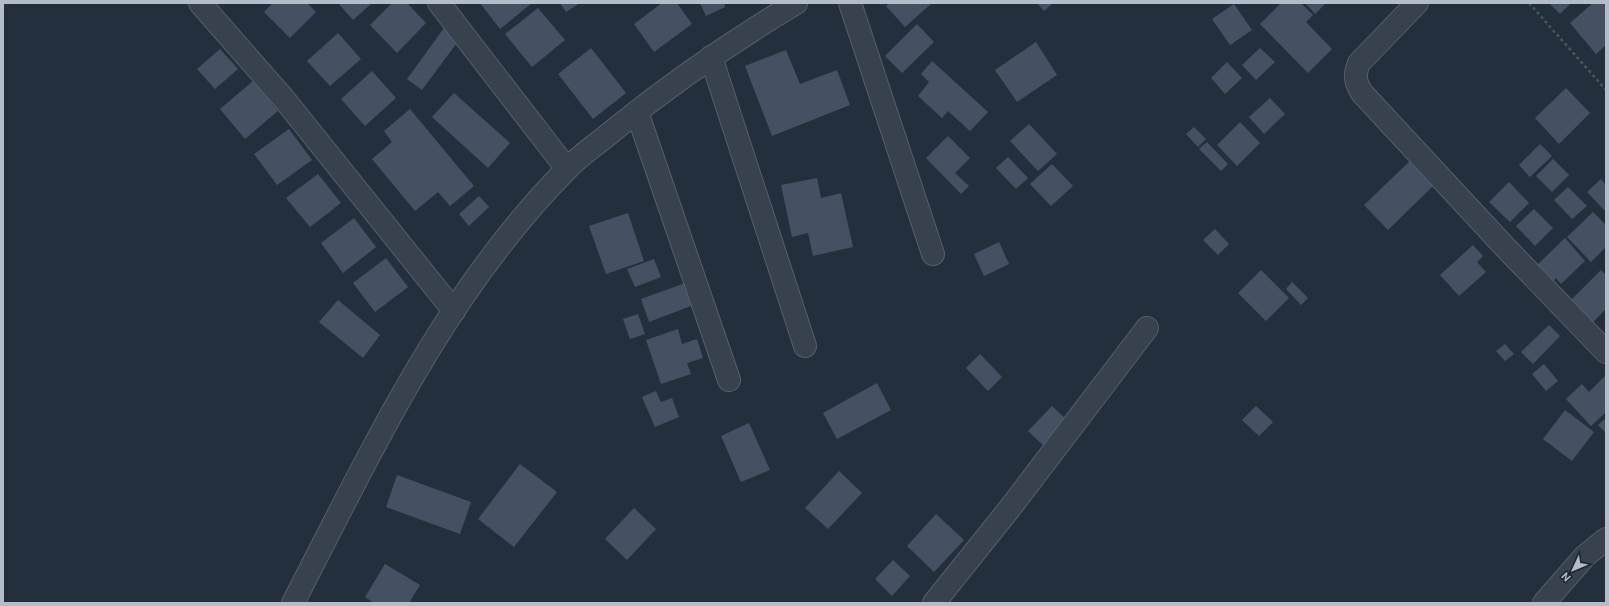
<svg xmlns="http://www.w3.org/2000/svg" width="1609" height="606" viewBox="0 0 1609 606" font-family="Cabin,sans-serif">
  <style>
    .building { fill: #455162 }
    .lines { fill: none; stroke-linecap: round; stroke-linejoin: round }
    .minor-casing { stroke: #565f6c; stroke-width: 24 }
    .tertiary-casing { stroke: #565f6c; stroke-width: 24 }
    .path { stroke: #44595c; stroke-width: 2.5; stroke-dasharray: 3 3; stroke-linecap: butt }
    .minor { stroke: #38414e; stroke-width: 22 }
    .tertiary { stroke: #38414e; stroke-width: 22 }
  </style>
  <rect width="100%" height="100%" fill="#242f3e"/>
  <g class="building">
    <path d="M273 3H307L316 12 290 38 264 12Z"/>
    <path d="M338 3H372L353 20Z"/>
    <path d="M392 3H407L426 23 397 53 370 25Z"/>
    <path d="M480 3H532L500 29Z"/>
    <path d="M560 3H580L566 12Z"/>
    <path d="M662 3H677L692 24 654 52 634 24Z"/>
    <path d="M700 3H724L725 7 706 16Z"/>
    <path d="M890 3H932L905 27 886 6Z"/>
    <path d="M1037 3H1053L1044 11Z"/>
    <path d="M1281 3H1301L1313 15 1306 22 1332 49 1308 73 1260 24Z"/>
    <path d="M1305 3H1326L1315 14Z"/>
    <path d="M1549 3H1571L1560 14Z"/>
    <path d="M1593 3 1606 4V45L1596 54 1570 23Z"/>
    <path d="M1234 4 1252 30 1230 45 1212 19Z"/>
    <path d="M538 8 565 40 532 67 505 34Z"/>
    <path d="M917 24 934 42 902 73 885 56Z"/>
    <path d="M444 28 459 40 422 90 407 79Z"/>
    <path d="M338 33 361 59 330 86 307 61Z"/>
    <path d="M1036 42 1057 75 1017 102 995 70Z"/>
    <path d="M591 48 626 93 593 119 558 74Z"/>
    <path d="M1260 48 1275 62 1256 80 1242 65Z"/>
    <path d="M220 49 238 69 215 89 197 69Z"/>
    <path d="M786 50 800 84 837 70 850 105 772 136 745 66Z"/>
    <path d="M932 61 988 112 970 131 948 111 942 118 918 96 929 82 921 74Z"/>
    <path d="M1227 62 1242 78 1225 94 1211 78Z"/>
    <path d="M372 71 396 98 365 126 341 99Z"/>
    <path d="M253 81 278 111 245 139 220 109Z"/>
    <path d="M1566 88 1590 113 1559 144 1535 118Z"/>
    <path d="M454 93 510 143 488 168 432 117Z"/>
    <path d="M1270 98 1285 114 1264 134 1249 117Z"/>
    <path d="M410 109 474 186 450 206 438 192 415 211 372 159 392 142 384 131Z"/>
    <path d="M1240 122 1260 143 1237 166 1217 145Z"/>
    <path d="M1029 124 1057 154 1038 171 1010 141Z"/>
    <path d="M1194 127 1206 139 1198 147 1186 134Z"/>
    <path d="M289 129 312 160 277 185 254 154Z"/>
    <path d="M948 136 970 158 955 173 969 186 961 194 926 158Z"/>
    <path d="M1207 142 1228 164 1221 171 1199 149Z"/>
    <path d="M1540 144 1552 156 1530 177 1519 165Z"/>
    <path d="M1008 157 1028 178 1016 189 996 168Z"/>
    <path d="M1553 159 1569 175 1552 192 1536 176Z"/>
    <path d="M1411 160 1435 184 1388 230 1364 205Z"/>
    <path d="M1052 164 1073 186 1051 206 1030 184Z"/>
    <path d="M318 174 341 203 310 227 286 198Z"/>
    <path d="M817 178 821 198 841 193 853 247 813 256 808 233 792 237 781 185Z"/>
    <path d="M1601 179 1606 185V212L1587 192Z"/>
    <path d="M1509 182 1529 203 1510 222 1489 202Z"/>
    <path d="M1568 187 1587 206 1572 219 1554 200Z"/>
    <path d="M479 196 489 207 469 226 459 214Z"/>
    <path d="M1534 209 1553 228 1535 246 1516 226Z"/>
    <path d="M1593 212 1606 225V247L1591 262 1567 237Z"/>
    <path d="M628 213 644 261 606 274 589 226Z"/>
    <path d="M354 218 376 247 343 273 321 243Z"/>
    <path d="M1215 229 1229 244 1218 255 1203 240Z"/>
    <path d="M1565 238 1585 261 1561 284 1556 278 1551 283 1535 267Z"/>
    <path d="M999 242 1009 264 984 276 974 254Z"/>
    <path d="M1473 245 1483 256 1477 262 1486 272 1459 296 1440 275Z"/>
    <path d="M386 258 408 287 375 312 353 283Z"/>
    <path d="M654 259 661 277 635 287 627 269Z"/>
    <path d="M1261 270 1289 298 1266 321 1238 293Z"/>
    <path d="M1601 270 1606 275V309L1592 323 1570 301Z"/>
    <path d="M688 282 696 304 649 322 641 299Z"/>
    <path d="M1292 282 1308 298 1301 305 1286 289Z"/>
    <path d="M338 300 380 335 363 358 319 322Z"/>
    <path d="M638 314 645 334 630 339 623 319Z"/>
    <path d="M1549 325 1560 336 1533 364 1521 352Z"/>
    <path d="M678 329 682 344 697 339 703 358 687 363 691 374 661 384 646 340Z"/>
    <path d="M1505 344 1514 354 1505 361 1496 351Z"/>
    <path d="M980 354 1002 377 988 391 966 368Z"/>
    <path d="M1544 364 1558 381 1546 391 1532 374Z"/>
    <path d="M1606 375V412L1591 426 1566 399 1582 384 1589 392Z"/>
    <path d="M877 383 891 410 837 439 823 413Z"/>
    <path d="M656 391 661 402 672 398 679 417 655 427 642 397Z"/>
    <path d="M1052 406 1069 422 1045 447 1028 431Z"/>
    <path d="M1256 406 1273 422 1259 436 1242 420Z"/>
    <path d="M1565 410 1594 432 1572 461 1543 439Z"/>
    <path d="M1606 418V433L1598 425Z"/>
    <path d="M749 423 770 470 741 482 721 436Z"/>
    <path d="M520 464 557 492 514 547 478 519Z"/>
    <path d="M839 471 862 493 828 529 805 508Z"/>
    <path d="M397 475 471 502 460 534 386 507Z"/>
    <path d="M634 508 656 529 627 560 605 539Z"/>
    <path d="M936 514 964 540 934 572 907 546Z"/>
    <path d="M893 560 910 576 892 596 875 579Z"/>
    <path d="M385 564 420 585 409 603H374L365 597Z"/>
  </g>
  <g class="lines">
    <defs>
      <g id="minor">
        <path d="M200 3 284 99 454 311"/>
        <path d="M439 3 567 169"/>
        <path d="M850 3 933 254"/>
        <path d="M1417 3 1359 63C1354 75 1355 82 1362 93L1504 246 1606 352"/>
        <path d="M711 57 805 346"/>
        <path d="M637 112 729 380"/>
        <path d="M934 603 1010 508 1147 328"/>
        <path d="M1544 603 1585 556 1606 539"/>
      </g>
      <path id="tertiary" d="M293 603C371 452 445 292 566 170 580 155 599 143 615 129 672 83 733 41 796 3"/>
    </defs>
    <use href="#minor" class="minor-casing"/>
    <use href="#tertiary" class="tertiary-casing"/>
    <path class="path" d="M1529 3 1606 90"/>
    <use href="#minor" class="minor"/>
    <use href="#tertiary" class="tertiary"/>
  </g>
  <rect width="1609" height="606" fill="none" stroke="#b4bcc9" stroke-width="8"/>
  <g transform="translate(1573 570) rotate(226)" stroke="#1d2633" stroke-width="3" paint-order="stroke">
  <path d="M0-3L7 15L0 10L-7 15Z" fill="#b4bcc9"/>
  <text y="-6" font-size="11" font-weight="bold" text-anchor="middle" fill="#b4bcc9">N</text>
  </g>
</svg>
